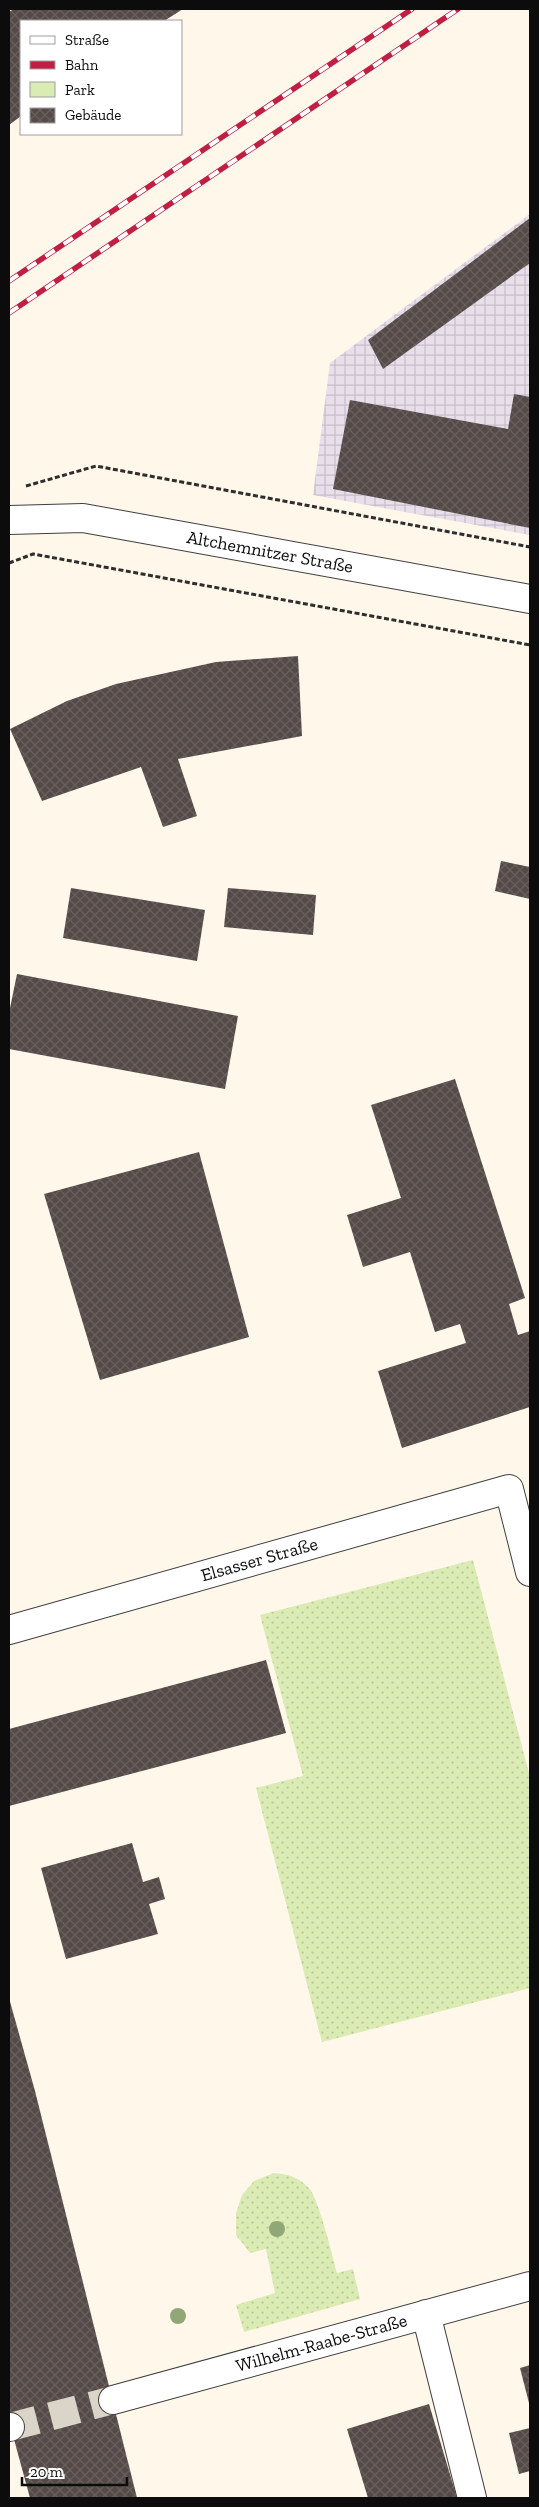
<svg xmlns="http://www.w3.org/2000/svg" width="539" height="2507" viewBox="0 0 539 2507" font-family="'Zilla Slab',serif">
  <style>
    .industrial { fill: url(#industrial-grid) }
    .green { fill: url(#green-dots) }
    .building { fill: url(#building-cross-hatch) }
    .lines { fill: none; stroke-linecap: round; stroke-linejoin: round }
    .minor-tunnel { stroke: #dbd4c9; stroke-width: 28; stroke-dasharray: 28 14; stroke-linecap: butt }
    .minor-casing { stroke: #3f3f3f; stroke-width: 30 }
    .path { stroke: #2e2e2e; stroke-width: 3; stroke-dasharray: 5 2.5; stroke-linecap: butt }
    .minor { stroke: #fff; stroke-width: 28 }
    .rail-casing { stroke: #c11e43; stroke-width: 5.5 }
    .rail { stroke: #fff; stroke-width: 4; stroke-dasharray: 11; stroke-linecap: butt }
    .tree { fill: #91a778 }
    .labels { text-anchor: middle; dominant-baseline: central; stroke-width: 5; stroke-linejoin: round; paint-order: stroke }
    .street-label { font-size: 18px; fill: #0c0c0c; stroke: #fff }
  </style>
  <defs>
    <pattern id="industrial-grid" width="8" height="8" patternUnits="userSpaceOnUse" patternTransform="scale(1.25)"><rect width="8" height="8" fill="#e8dfeb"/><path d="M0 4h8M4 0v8" fill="none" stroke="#c6bec8"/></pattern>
    <pattern id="green-dots" width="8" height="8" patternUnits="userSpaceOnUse" patternTransform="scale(1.25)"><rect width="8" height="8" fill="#daebb3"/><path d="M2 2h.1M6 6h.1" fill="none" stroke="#bac899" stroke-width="1.8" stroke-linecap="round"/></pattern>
    <pattern id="building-cross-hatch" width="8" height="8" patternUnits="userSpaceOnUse" patternTransform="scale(1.25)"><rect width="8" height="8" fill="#554a48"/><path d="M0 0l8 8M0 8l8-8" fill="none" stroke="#68605e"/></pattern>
  </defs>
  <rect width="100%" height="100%" fill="#fff7ea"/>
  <path class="industrial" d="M530 214V535L313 495 330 363Z"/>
  <g class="green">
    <path d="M473 1560 530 1777V1988L322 2042 256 1788 303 1776 260 1615Z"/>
    <path d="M274 2173C287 2174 299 2177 309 2188 319 2200 332 2255 337 2273L353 2269 360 2299 244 2332 236 2305 275 2293 266 2249 250 2253 236 2235V2213L242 2195 254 2181Z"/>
  </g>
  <g class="building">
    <path d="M14 9H183L164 21H21V116L9 125V12Z"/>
    <path d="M530 218V263L383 369 368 340Z"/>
    <path d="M514 394 530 397V528L333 489 350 400 508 429Z"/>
    <path d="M298 656 302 736 178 759 197 816 163 827 141 767 42 801 10 729 67 701 116 684 216 662Z"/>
    <path d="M501 861 530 867V899L495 891Z"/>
    <path d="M71 888 205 910 197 961 63 938Z"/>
    <path d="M228 888 316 895 313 935 224 927Z"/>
    <path d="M17 974 238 1016 225 1089 9 1049V1013Z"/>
    <path d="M455 1079 525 1298 509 1304 518 1335 530 1331V1407L402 1448 378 1371 466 1343 460 1324 435 1332 410 1252 363 1267 347 1215 401 1198 371 1105Z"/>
    <path d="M199 1152 249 1337 100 1380 44 1194Z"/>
    <path d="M266 1660 286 1733 9 1806V1729Z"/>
    <path d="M132 1843 143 1882 159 1877 165 1899 149 1904 158 1934 66 1959 41 1868Z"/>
    <path d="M9 1998 35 2091 137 2498H30L9 2421Z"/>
    <path d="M530 2365V2407L520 2368Z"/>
    <path d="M429 2404 457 2498H368L347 2429Z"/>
    <path d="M530 2428V2471L519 2474 509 2433Z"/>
  </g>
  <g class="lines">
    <path class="minor-tunnel" d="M10 2427 113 2400"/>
    <defs>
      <g id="minor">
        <path id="s1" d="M9 520 83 518 530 599"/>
        <path id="s2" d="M9 1630 509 1489 530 1572"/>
        <path d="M426 2314 472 2498"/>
        <path id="s3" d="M113 2400 530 2286"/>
        <path d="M9 2427H10"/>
      </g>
    </defs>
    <use href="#minor" class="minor-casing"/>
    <g class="path">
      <path d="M26 486 96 466 530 547"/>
      <path d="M9 563 33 554 530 645"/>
    </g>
    <use href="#minor" class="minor"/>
    <defs>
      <g id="rail">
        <path d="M9 281 412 9"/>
        <path d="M9 313 458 9"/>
      </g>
    </defs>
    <use href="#rail" class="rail-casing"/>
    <use href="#rail" class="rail"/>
  </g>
  <g class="tree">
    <circle cx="277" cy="2229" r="8"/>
    <circle cx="178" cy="2316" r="8"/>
  </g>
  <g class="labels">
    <g class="street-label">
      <text stroke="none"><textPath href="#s1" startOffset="264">Altchemnitzer Straße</textPath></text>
      <text stroke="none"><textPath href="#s2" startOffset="260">Elsasser Straße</textPath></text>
      <text stroke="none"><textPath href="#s3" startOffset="216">Wilhelm-Raabe-Straße</textPath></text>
    </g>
  </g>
  <rect width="539" height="2507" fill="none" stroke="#0c0c0c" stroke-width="20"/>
  <rect x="20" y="20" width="162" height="115" fill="#ffffff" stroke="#9e9e9e"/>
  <rect x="30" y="36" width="25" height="8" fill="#ffffff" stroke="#9e9e9e"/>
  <text x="65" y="45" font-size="15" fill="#0c0c0c">Straße</text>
  <rect x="30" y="61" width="25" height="8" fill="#c11e43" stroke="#9e9e9e"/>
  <text x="65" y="70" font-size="15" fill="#0c0c0c">Bahn</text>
  <rect x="30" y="82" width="25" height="15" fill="#daebb3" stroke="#9e9e9e"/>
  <text x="65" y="95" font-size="15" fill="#0c0c0c">Park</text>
  <rect x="30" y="108" width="25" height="15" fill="url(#building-cross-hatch)" stroke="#9e9e9e"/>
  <text x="65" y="120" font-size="15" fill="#0c0c0c">Gebäude</text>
  <path d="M22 2477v8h105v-8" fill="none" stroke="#0c0c0c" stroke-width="2.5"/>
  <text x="30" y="2477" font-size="15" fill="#0c0c0c" stroke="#ffffff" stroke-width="4" paint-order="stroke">20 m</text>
</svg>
